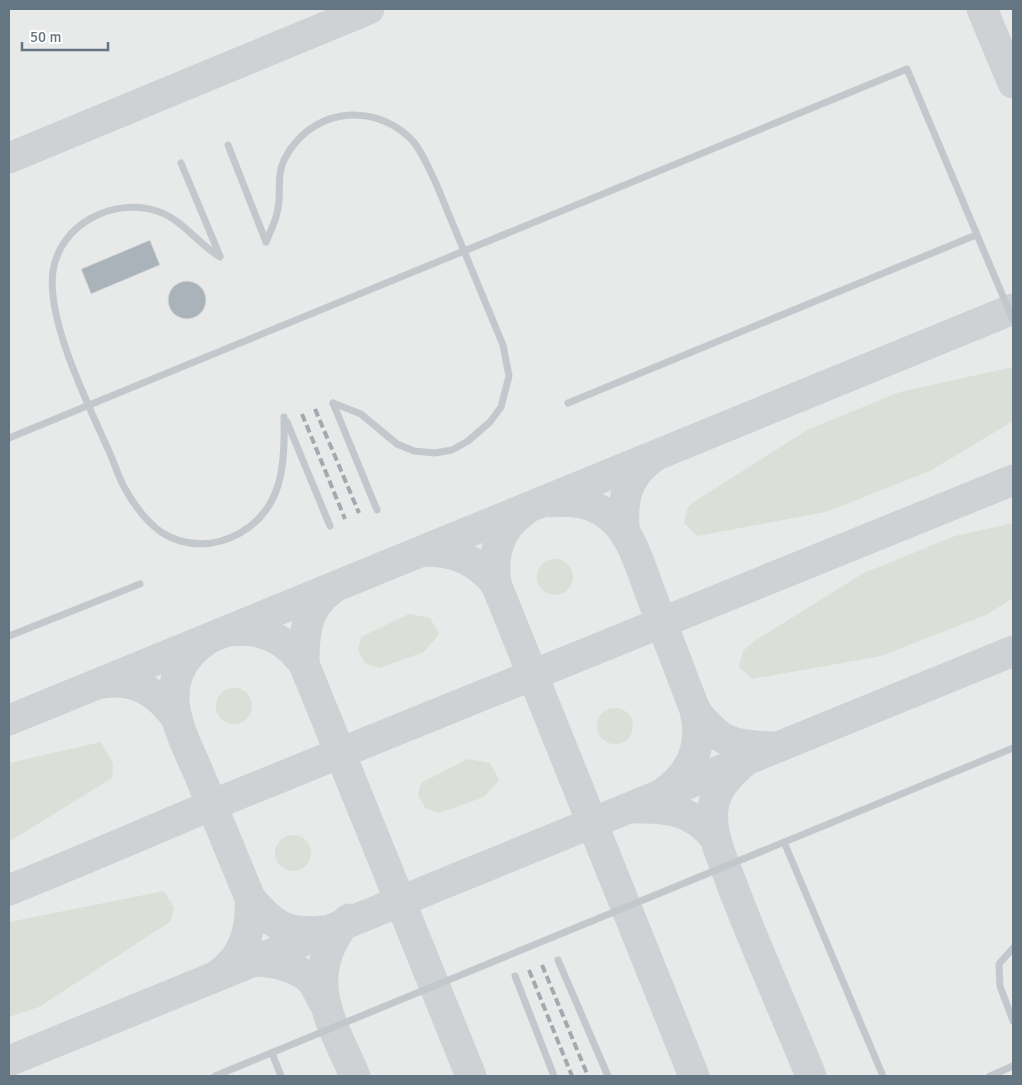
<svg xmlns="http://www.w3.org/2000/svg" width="1022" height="1085" viewBox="0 0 1022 1085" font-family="Signika,sans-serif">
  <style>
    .built { fill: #e8e9e9 }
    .green { fill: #dadfd7 }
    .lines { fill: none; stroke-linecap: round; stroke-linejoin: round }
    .taxiway { stroke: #ced2d4; stroke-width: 31 }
    .building { fill: #aab3b9; stroke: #dcdcda }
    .lane { stroke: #c3c8cc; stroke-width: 7 }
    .rail { stroke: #a2aab0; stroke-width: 4; stroke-dasharray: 8 4; stroke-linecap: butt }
  </style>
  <rect width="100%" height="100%" fill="#fafaf8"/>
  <rect class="built" x="9" y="9" width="1004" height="1067"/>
  <g class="green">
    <path d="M1013 367V421L930 471 826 512 697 536 684 523 688 507 698 499 809 429 900 392Z"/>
    <path d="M1013 523V598L986 615 881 656 752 679 739 667 743 651 753 642 864 573 955 536Z"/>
    <circle cx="555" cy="577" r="18"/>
    <path d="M409 614 430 618 439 634 424 652 379 668 365 663 358 650 361 637Z"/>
    <circle cx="234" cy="706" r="18"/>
    <circle cx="615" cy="726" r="18"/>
    <path d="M101 742 113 764 112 778 9 842V763Z"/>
    <path d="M468 759 490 763 499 780 484 797 439 813 425 808 418 795 421 783Z"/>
    <circle cx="293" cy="853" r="18"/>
    <path d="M164 891 174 908 171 921 39 1007 9 1017V922Z"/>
  </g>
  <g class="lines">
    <g class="taxiway">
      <path d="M982 9 1013 83"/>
      <path d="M9 158 369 9"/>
      <path d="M552 502C575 499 598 504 615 521 633 538 641 569 650 592 665 631 680 670 695 710 703 743 694 770 666 791"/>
      <path d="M523 512C498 529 492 556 496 584L694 1076"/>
      <path d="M625 534C621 504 625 478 651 459"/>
      <path d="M424 551C455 551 477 560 496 584"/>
      <path d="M231 631C261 627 286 639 304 664L471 1076"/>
      <path d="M205 641C187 653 174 673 174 695 173 722 189 750 199 774 216 815 233 857 250 898 271 924 287 935 322 931"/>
      <path d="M304 664C304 634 305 608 332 589"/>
      <path d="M102 683C135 678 158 692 177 719"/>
      <path d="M695 710C720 744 734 746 775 747"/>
      <path d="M9 720 1013 309"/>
      <path d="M743 763C729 775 715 789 713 809 710 837 725 864 734 890 758 953 786 1014 811 1076"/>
      <path d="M636 808C669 807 694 811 715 838"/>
      <path d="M9 890C101 853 193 812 286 775 528 677 771 578 1013 480"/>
      <path d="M349 919C341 925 338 933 333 941 307 989 336 1031 355 1076"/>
      <path d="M256 961C275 962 298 967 312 981 317 988 321 998 326 1006"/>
      <path d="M219 974C245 956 252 928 250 898"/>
      <path d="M9 1061 1013 651"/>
    </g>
  </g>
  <g class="building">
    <path d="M150 240 160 265 91 294 81 269Z"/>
    <circle cx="187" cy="300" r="19"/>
  </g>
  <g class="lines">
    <g class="lane">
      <path d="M228 145 266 242"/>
      <path d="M181 163 220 256"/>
      <path d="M266 242C270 232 275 223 277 213 282 196 276 176 284 160 309 110 370 100 410 138 421 149 428 167 435 181L503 345 509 376 501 407 490 422 468 441 452 450 435 453 414 451 397 444 361 414 333 403"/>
      <path d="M220 257C197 243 182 219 157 211 113 197 60 224 53 271 46 319 87 402 107 447 113 459 117 473 123 485 132 502 146 521 161 532 185 548 216 547 240 533 284 508 285 462 284 417"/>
      <path d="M333 403 377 510"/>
      <path d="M568 403 976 235"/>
      <path d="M287 422 330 526"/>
      <path d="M9 438 907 69 1013 320"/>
      <path d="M9 636 140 584"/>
      <path d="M784 842 883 1076"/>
      <path d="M1013 948 999 964 1000 986 1013 1021"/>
      <path d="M558 960 608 1076"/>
      <path d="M515 976 554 1076"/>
      <path d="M272 1053 281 1076"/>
      <path d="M215 1076 1013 748"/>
      <path d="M990 1076 1013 1066"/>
    </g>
    <g class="rail">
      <path d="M315 409 359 513"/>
      <path d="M302 414 345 519"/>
      <path d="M542 965 588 1076"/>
      <path d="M529 970 572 1076"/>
    </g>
  </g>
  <rect width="1022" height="1085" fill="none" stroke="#657683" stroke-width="20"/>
  <path d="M22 42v8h86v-8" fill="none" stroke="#657683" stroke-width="2.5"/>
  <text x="30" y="42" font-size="15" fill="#657683" stroke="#ffffff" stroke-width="4" paint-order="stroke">50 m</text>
</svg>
